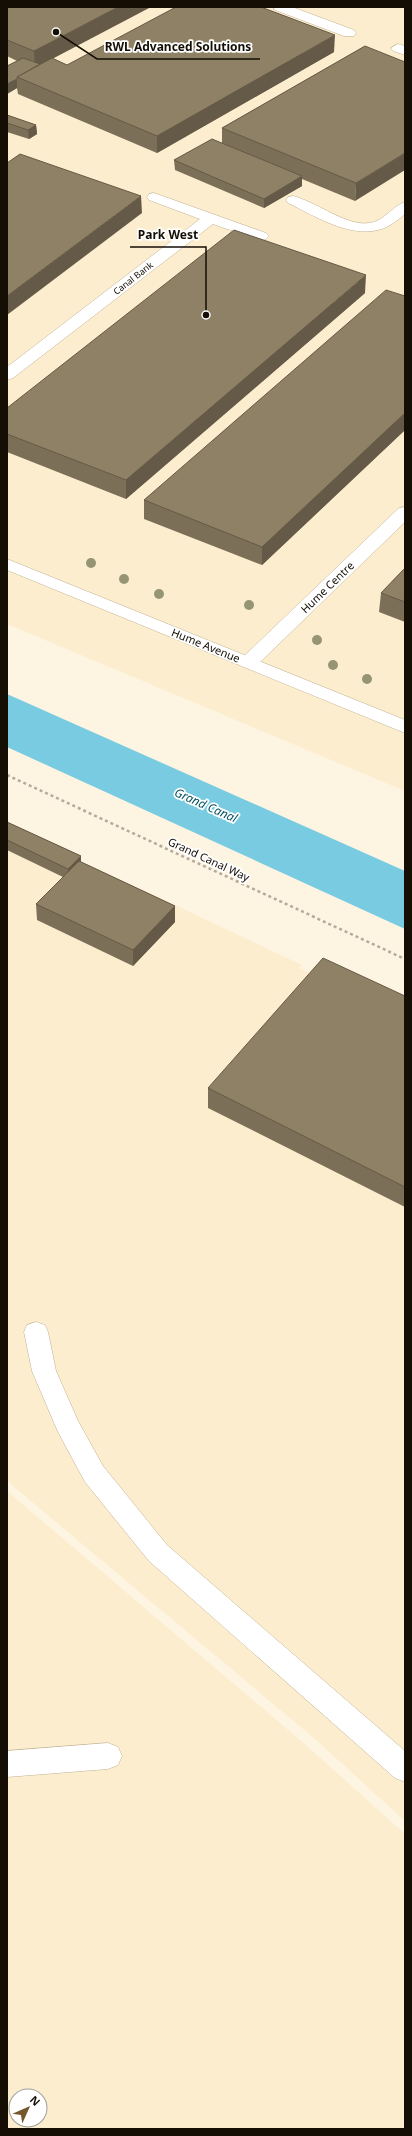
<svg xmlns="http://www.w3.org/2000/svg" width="412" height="2136" viewBox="0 0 412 2136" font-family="'Noto Sans',sans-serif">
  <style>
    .built { fill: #fcedce; fill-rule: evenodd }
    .water { fill: #78cbe1 }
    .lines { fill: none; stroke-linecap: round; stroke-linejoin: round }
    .service-casing { stroke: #c0b294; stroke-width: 1 }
    .minor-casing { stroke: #c0b294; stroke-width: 1 }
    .path { stroke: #b3ab9b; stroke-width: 2.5; stroke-dasharray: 3 3; stroke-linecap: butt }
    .service { fill: #fff; fill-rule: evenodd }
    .minor { fill: #fff; fill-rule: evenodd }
    .tree { fill: #969573 }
    .wall { fill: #7b6f57 }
    .shaded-wall { fill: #645a47 }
    .building { fill: #8f8165; stroke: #645a47 }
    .labels { text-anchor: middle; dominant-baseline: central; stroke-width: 3.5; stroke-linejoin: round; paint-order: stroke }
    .far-street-label { font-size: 9px; fill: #140e05; stroke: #fff }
    .street-label { font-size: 11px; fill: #140e05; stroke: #fff }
    .water-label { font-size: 12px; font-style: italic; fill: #075262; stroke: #fff }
    .leader { fill: none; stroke: #140e05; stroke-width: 1.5 }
    .callout-dot { fill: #140e05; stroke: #fff; stroke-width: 1.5 }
    .callout-label { font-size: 12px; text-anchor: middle; font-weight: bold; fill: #140e05; stroke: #fff; stroke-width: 3.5; stroke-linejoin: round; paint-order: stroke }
  </style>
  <rect width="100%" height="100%" fill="#fef4e2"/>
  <g class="built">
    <path d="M7 7H405V791L7 624Z"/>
    <path d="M7 826 302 965 299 968 405 1016V1821L315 1739 7 1481Z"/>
    <path d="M7 1491 308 1747 405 1834V2129H7ZM16 2096H40V2120H16Z"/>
  </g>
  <path class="water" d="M7 694 405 871V929L7 747Z"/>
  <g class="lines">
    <defs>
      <g id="service">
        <path d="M273 7H292L354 30 356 33 354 36H344L275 10Z"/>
        <path d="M398 44 405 46V55L393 51 391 48Z"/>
        <path d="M154 193 266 233 269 236 266 239 261 241 213 224 13 378 7 380V367L200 219 149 200 147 197 149 194Z"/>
        <path d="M293 196C316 201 350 230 374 222 386 218 393 206 405 202V214C398 220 390 226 382 229 350 239 315 216 288 203L286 200 288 197Z"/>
        <path d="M405 507V522L256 666 249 668 242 666 240 662 242 658 399 508Z"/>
        <path d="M108 1743 118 1747 122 1756 118 1765 108 1769 7 1777V1751Z"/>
      </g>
      <g id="minor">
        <path d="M7 559 405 720V733L7 570Z"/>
        <path d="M36 1322 45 1325 48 1332 56 1371 78 1421 103 1466 167 1545 405 1751V1782L395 1778 149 1561 85 1482 58 1432 32 1371 24 1332 27 1325Z"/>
      </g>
    </defs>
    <use href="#service" class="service-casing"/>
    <use href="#minor" class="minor-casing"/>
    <path class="path" d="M7 775 405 959"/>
    <use href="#service" class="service"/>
    <use href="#minor" class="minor"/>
  </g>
  <g class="tree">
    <circle cx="91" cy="563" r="5"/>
    <circle cx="124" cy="579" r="5"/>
    <circle cx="159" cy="594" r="5"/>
    <circle cx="249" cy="605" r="5"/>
    <circle cx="317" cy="640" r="5"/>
    <circle cx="333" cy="665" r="5"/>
    <circle cx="367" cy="679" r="5"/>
  </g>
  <g class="wall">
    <path d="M7 7 53 59 67 65 334 52 157 153 18 94 17 88 7 94V66L17 61 7 56Z"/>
    <path d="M365 46 355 201 302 179V186L264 208 175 170 174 160 222 143V128Z"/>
    <path d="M7 115 36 125 37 134 29 139 7 132Z"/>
    <path d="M365 293 126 499 7 452V408Z"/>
    <path d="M405 296V430L262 565 144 519V500Z"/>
    <path d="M405 568V622L379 612 381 593Z"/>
    <path d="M7 822 81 856V862L175 906V922L133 966 37 920 36 904 63 877 7 850Z"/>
    <path d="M405 996V1207L208 1108V1088Z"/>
  </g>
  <g class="shaded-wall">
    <path d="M118 7H151L35 68 34 51Z"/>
    <path d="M335 35 334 52 157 153V136Z"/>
    <path d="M17 79V88L7 94V84Z"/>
    <path d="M36 125 37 134 29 139 28 130Z"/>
    <path d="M405 153V170L355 201 356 183Z"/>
    <path d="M302 176V186L264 208V199Z"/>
    <path d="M141 196 142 213 7 315V296Z"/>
    <path d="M366 275 365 293 126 499V480Z"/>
    <path d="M405 413V430L262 565V547Z"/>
    <path d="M81 856V867L68 879V869Z"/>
    <path d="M175 906V922L133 966V950Z"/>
  </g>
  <g class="building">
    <path d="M7 7H118L34 51 7 40Z"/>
    <path d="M176 7H261L335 35 157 136 17 77 52 58 67 65Z"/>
    <path d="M365 46 405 62V153L356 183 222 128Z"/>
    <path d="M23 58 40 64 17 77V79L7 84V66Z"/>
    <path d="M7 115 36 125 28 130 7 123Z"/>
    <path d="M212 139 302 176 264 199 174 160Z"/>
    <path d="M20 154 141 196 7 296V163Z"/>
    <path d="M234 230 366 275 126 480 7 434V408Z"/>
    <path d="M386 290 405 296V413L262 547 144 500Z"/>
    <path d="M405 568V602L381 593Z"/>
    <path d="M7 822 81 856 68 869 7 840Z"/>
    <path d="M79 861 175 906 133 950 36 904Z"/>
    <path d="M323 958 405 996V1187L208 1088Z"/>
  </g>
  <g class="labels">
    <g class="far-street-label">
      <text transform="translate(133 278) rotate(-38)">Canal Bank</text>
    </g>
    <g class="street-label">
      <text transform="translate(327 587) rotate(-44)">Hume Centre</text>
      <text transform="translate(206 645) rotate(22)">Hume Avenue</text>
      <text transform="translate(209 859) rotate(25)">Grand Canal Way</text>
    </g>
    <g class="water-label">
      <text transform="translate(206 805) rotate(24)">Grand Canal</text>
    </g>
  </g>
  <path class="leader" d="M56 32L97 59H260M206 315L206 247H130"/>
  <g class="callout-dot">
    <circle cx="56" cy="32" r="4"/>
    <circle cx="206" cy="315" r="4"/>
  </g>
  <g class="callout-label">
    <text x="178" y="51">RWL Advanced Solutions</text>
    <text x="168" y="239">Park West</text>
  </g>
  <rect width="412" height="2136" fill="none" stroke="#140e05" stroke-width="16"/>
  <g transform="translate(28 2108) rotate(45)"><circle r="19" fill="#ffffff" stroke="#a19f9b"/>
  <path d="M0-3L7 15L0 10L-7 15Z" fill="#74572b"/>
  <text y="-6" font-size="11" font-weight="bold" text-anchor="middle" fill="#140e05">N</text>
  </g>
</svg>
